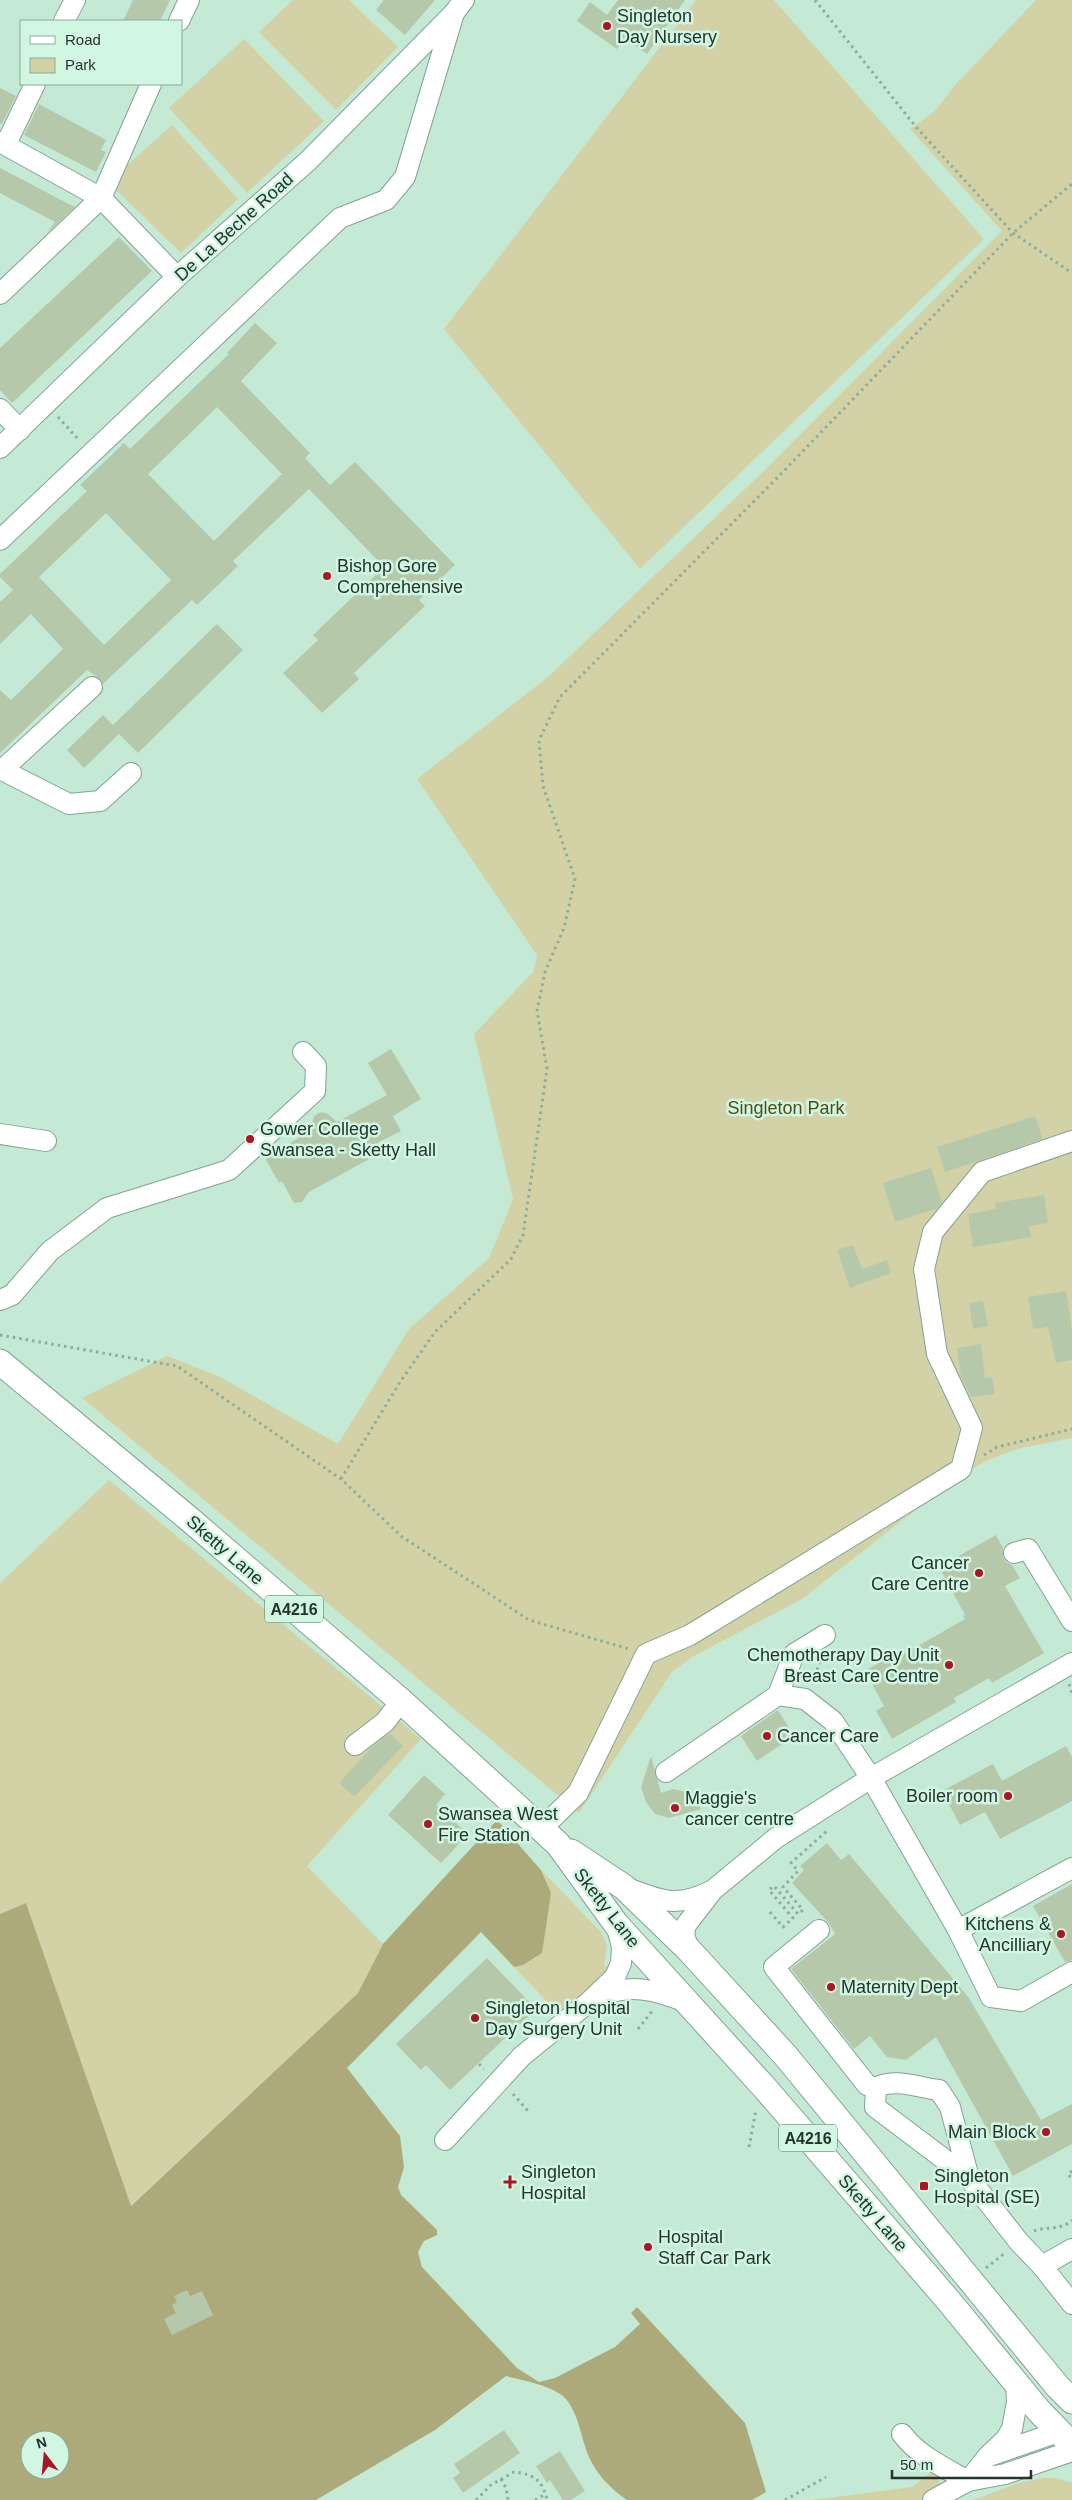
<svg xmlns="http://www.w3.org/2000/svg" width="1072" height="2500" viewBox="0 0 1072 2500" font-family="Arial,sans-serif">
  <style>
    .green { fill: #d3d2a7 }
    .forest { fill: #acaa7b; fill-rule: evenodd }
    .building { fill: #b5c9aa; fill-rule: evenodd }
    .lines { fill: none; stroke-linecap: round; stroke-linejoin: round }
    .minor-casing { stroke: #81a492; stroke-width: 22 }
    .major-casing { stroke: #81a492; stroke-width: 27 }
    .path { stroke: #8eac9c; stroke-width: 3; stroke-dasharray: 2.5 4; stroke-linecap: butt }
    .minor { stroke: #fff; stroke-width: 20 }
    .major { stroke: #fff; stroke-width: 25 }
    .poi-dot { fill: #aa1527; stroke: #d1f7e3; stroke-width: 2 }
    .labels { text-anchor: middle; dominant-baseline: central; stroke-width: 5; stroke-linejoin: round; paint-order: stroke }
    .shield { fill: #d1f7e3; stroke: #596e63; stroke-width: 1 }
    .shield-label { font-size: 16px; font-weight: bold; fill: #25342c }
    .poi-label { font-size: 18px; fill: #25342c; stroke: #d1f7e3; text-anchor: start }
    .street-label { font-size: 18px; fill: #25342c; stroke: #d1f7e3 }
    .park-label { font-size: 18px; fill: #504d15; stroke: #d1f7e3 }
  </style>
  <rect width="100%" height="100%" fill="#c4ead6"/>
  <g class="green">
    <path d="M293 0H349L398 47 336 110 259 32Z"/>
    <path d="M696 0H774L984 239 640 569 444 329Z"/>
    <path d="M1036 0H1072V1438L1017 1449 986 1461 956 1478 802 1599 692 1657 672 1672 579 1813 82 1398 167 1356 220 1377 338 1444 409 1329 489 1258 513 1199 474 1034 534 971 537 955 417 779 548 677 767 468 1002 231 910 129 935 111 957 83Z"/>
    <path d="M244 39 324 121 247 193 169 108Z"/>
    <path d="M172 125 238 199 181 253 114 188 122 170Z"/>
    <path d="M109 1480 421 1739 307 1866 383 1944 358 1993 130 2206 26 1903 0 1914V1583Z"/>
    <path d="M541 1870 601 1932 607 1945 604 1965 610 1967 596 1985 559 2014 514 1967 523 1965 551 1893Z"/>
    <path d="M935 2469 946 2500H812L912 2487Z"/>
    <path d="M1041 2478H1056L1072 2483V2500H973L1019 2483Z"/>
  </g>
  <path class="forest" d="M497 1820 541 1870 551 1893 542 1953 523 1965 514 1967 481 1932 347 2068 400 2136 404 2167 398 2187 401 2195 437 2230V2235L424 2241 418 2252 422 2267 517 2368 539 2382 555 2378 615 2347 640 2324 631 2313 637 2307 745 2423 766 2492 752 2500H627C611 2489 597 2475 589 2457 581 2439 579 2412 564 2397 550 2385 524 2381 506 2376L435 2430 316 2500H0V1914L26 1903 131 2206 358 1993 383 1944ZM30 2440H60V2470H30Z"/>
  <g class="building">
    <path d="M133 0H170L160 21H123Z"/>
    <path d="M384 0H435L405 35 376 10Z"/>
    <path d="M618 0H685L647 54 625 38 617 49 577 21 590 2 607 15Z"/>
    <path d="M0 88 16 96 2 124 0 123Z"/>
    <path d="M39 104 106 140 101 150 106 152 96 172 24 135Z"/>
    <path d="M0 168 67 203 75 207 46 234 55 222 0 193Z"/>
    <path d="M119 237 152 271 12 403 0 390V348Z"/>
    <path d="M255 323 277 343 241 381 310 453 305 458 330 485 355 462 455 565 419 600 425 606 354 673 359 679 322 713 283 673 318 640 313 635 384 567 309 489 233 561 238 566 197 605 192 600 103 684 100 679 87 670 0 753V690L11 700 63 649 31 614 0 644V602L13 590 0 577V574L87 491 80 485 124 443 130 449 229 354 227 353ZM217 407 282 474 214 541 148 474ZM106 513 171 580 104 645 39 577Z"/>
    <path d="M217 624 243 650 138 753 119 734 84 768 67 750 103 715 113 725Z"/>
    <path d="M391 1049 421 1099 393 1116 401 1131 377 1143 382 1152 309 1192 302 1202 294 1203 282 1181 279 1183 265 1158 310 1131 314 1116 321 1112 328 1114 337 1122 387 1095 368 1063Z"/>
    <path d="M1035 1116 1043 1139 945 1172 937 1147Z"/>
    <path d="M931 1168 942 1202 938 1208 895 1222 883 1183Z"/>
    <path d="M1044 1195 1048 1223 1029 1226 1031 1237 973 1247 968 1214 996 1209 995 1203Z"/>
    <path d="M853 1245 862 1269 887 1260 891 1273 850 1288 837 1250Z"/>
    <path d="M1066 1291 1072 1331V1360L1056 1363 1048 1327 1033 1329 1028 1297Z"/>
    <path d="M983 1301 988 1326 973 1329 969 1303Z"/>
    <path d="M981 1344 985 1378 992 1377 995 1394 971 1397 961 1377 957 1348Z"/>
    <path d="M996 1535 1003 1548V1557L1006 1562 1012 1565 1020 1578 1005 1586 1044 1653 992 1683 989 1678 954 1698 956 1702 892 1739 876 1711 884 1706 865 1671 892 1655 895 1659 965 1619 963 1616 965 1615 939 1567Z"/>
    <path d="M778 1710 794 1736 757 1761 741 1736Z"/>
    <path d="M390 1733 403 1746 354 1797 339 1783 373 1746Z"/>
    <path d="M1066 1746 1072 1757V1801L1000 1839 985 1812 960 1825 942 1791 993 1764 1002 1781Z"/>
    <path d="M651 1756 661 1793 673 1789 686 1792 697 1800 701 1809 669 1818 655 1814 646 1802 641 1787Z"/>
    <path d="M424 1775 445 1794 436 1805 468 1834 441 1863 388 1815Z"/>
    <path d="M827 1843 841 1860 849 1854 969 1998 1041 2120 1072 2104V2144L1013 2176 936 2037 906 2060 887 2057 870 2036 854 2049 791 1969 835 1934 828 1922 792 1883 804 1870 800 1866Z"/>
    <path d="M1072 1884V1960L1065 1962 1033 1906Z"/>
    <path d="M487 1958 536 2009 450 2090 426 2065 421 2070 396 2044Z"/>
    <path d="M187 2290 190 2296 202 2291 213 2315 172 2335 164 2319 176 2313 172 2305 177 2302 174 2296Z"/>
    <path d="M504 2430 520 2453 463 2493 453 2478 460 2473 454 2464Z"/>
    <path d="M560 2451 585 2491 571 2500H563L550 2480 547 2483 536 2466Z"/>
  </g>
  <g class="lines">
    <defs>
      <g id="minor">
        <path d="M64 21 75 0"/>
        <path d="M179 21 189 0"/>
        <path d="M0 142 101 198 177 277"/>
        <path d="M6 144 35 84"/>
        <path d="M0 294 101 198 151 84"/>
        <path d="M0 409 20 430"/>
        <path d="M0 448 177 277 308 161 454 13 464 0"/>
        <path d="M0 540 340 218 386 200 405 177 454 13"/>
        <path d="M92 687 2 770 69 804 100 801 131 773"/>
        <path d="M0 1134 46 1141"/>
        <path d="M0 1300 12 1295 50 1251 107 1208 229 1170 315 1091 316 1066 303 1052"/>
        <path d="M1014 1553 1028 1549 1072 1621"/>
        <path d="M778 1695 794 1654 825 1635"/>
        <path d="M355 1745 385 1722 401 1701"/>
        <path d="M666 1772 778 1695 805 1699 833 1721 871 1778 958 1930 991 1997 1021 2001 1072 1972"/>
        <path d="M542 1828 578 1793 646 1654 690 1635 961 1469 972 1428 937 1354 924 1269 933 1232 982 1172 1072 1141"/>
        <path d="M627 1888C661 1901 677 1908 711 1891"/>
        <path d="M819 1930 774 1967 867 2085 876 2088"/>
        <path d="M958 1930 1072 1868"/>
        <path d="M688 1949 684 1933 686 1925 713 1890 776 1838 871 1778 1072 1663"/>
        <path d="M597 1998C628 1982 656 1990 686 2002"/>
        <path d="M445 2140 522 2056 589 2002 615 1977 621 1963 622 1947 616 1924"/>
        <path d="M969 2178 950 2107 939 2090C921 2088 892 2077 876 2088L875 2107 969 2178 1019 2242 1042 2266 1072 2304"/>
        <path d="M1042 2266 1072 2249"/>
        <path d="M902 2434C919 2456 943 2467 968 2481"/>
        <path d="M992 2455 1061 2431"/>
        <path d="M968 2481 988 2456 1006 2439 1012 2429 1017 2402 1016 2383"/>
        <path d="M933 2500 968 2481 1005 2474 1072 2451"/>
      </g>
      <g id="major">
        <path d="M0 1362 188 1518 401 1701 558 1844 616 1924 764 2087 948 2300 1039 2411 1072 2445"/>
        <path d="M571 1852 624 1887 688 1949 785 2055 1058 2387 1072 2401"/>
      </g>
    </defs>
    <use href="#minor" class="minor-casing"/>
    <use href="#major" class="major-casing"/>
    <g class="path">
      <path d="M815 0 916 127 1013 233 1072 273"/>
      <path d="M58 417 79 440"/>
      <path d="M0 1335 177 1366 341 1479 401 1536 529 1620 629 1649"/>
      <path d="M984 1455 997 1447 1072 1429"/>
      <path d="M341 1479 400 1382 435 1332 511 1259 523 1235 547 1069 537 1011 545 972 564 928 575 879 543 786 539 740 560 697 778 477 1013 233 1072 184"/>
      <path d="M812 1682 821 1660"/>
      <path d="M1069 1684 1072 1694"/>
      <path d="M770 1912 783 1927 793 1918 769 1890 774 1886 798 1914 803 1910 783 1887 798 1871 791 1863 829 1829"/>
      <path d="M638 2029 653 2010"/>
      <path d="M479 2064 484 2069"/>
      <path d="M513 2094 529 2112"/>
      <path d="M749 2147 756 2110"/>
      <path d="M1072 2171 1068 2175 1072 2178"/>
      <path d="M1034 2231C1046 2226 1061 2231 1072 2220"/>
      <path d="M986 2268 1005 2253"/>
      <path d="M501 2479 506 2488 508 2500"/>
      <path d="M476 2500 491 2485 514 2472C534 2474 543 2481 547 2500"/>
      <path d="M535 2500 546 2494"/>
      <path d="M785 2500 826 2477"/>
    </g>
    <use href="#minor" class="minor"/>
    <use href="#major" class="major"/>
  </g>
  <g class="poi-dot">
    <circle cx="607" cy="26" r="5"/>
    <circle cx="327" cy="576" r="5"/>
    <circle cx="250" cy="1139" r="5"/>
    <circle cx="979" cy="1573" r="5"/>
    <circle cx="949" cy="1665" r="5"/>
    <circle cx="767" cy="1736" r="5"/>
    <circle cx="1008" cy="1796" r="5"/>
    <circle cx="675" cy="1808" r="5"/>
    <circle cx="428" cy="1824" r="5"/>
    <circle cx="1061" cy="1934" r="5"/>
    <circle cx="831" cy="1987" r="5"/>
    <circle cx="475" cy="2018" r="5"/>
    <circle cx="1046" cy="2132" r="5"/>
    <path d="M507.5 2174.5h5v5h5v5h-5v5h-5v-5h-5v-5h5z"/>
    <rect x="919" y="2181" width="10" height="10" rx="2.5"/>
    <circle cx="648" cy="2247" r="5"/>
  </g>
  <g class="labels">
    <g class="shield">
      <rect x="265" y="1595.5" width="58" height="27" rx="4"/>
      <rect x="779" y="2124.5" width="58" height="27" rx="4"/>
    </g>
    <g class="shield-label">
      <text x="294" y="1609">A4216</text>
      <text x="808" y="2138">A4216</text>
    </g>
    <g class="poi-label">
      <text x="617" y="16">Singleton<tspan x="617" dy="21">Day Nursery</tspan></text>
      <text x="337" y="566">Bishop Gore<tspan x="337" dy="21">Comprehensive</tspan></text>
      <text x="260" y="1129">Gower College<tspan x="260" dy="21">Swansea - Sketty Hall</tspan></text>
      <text x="969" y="1563" text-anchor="end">Cancer<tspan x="969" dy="21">Care Centre</tspan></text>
      <text x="939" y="1655" text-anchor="end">Chemotherapy Day Unit<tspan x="939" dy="21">Breast Care Centre</tspan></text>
      <text x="777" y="1736">Cancer Care</text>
      <text x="998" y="1796" text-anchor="end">Boiler room</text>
      <text x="685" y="1798">Maggie's<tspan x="685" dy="21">cancer centre</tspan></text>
      <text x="438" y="1814">Swansea West<tspan x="438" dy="21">Fire Station</tspan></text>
      <text x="1051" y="1924" text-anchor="end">Kitchens &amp;<tspan x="1051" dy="21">Ancilliary</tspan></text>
      <text x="841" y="1987">Maternity Dept</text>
      <text x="485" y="2008">Singleton Hospital<tspan x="485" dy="21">Day Surgery Unit</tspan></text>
      <text x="1036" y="2132" text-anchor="end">Main Block</text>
      <text x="521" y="2172">Singleton<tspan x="521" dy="21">Hospital</tspan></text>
      <text x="934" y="2176">Singleton<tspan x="934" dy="21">Hospital (SE)</tspan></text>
      <text x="658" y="2237">Hospital<tspan x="658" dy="21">Staff Car Park</tspan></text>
    </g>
    <g class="street-label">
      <text transform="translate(234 227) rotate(-42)">De La Beche Road</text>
      <text transform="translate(225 1550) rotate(41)">Sketty Lane</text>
      <text transform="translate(607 1908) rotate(52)">Sketty Lane</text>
      <text transform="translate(873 2213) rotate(49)">Sketty Lane</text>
    </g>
    <g class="park-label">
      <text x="786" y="1108">Singleton Park</text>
    </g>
  </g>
  <rect x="20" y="20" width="162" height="65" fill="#d1f7e3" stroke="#8ca99a"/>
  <rect x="30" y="36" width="25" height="8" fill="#ffffff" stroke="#8ca99a"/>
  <text x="65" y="45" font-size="15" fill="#25342c">Road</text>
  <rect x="30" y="58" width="25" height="15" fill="#d3d2a7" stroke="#8ca99a"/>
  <text x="65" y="70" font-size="15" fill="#25342c">Park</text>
  <g transform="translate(45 2455) rotate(344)"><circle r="24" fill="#d1f7e3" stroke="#8ca99a"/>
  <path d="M0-4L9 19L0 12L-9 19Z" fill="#aa1527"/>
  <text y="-8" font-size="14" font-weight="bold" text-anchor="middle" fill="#25342c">N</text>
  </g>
  <path d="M892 2470v8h139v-8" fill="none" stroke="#25342c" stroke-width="2.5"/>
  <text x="900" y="2470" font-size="15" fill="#25342c" stroke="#d1f7e3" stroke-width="4" paint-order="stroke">50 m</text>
</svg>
